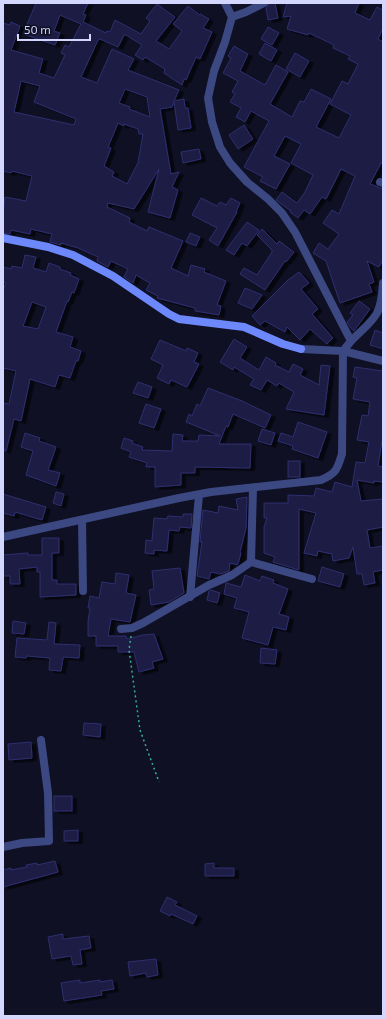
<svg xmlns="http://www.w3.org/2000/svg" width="386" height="1019" viewBox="0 0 386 1019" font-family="'Exo 2',sans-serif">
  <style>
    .building { fill: #1c1c44; stroke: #2e2f6f; fill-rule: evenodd; filter: url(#shadow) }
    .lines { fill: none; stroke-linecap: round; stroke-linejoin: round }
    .path { stroke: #33b28f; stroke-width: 1.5; stroke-dasharray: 2 3; stroke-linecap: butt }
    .street { stroke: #3c4881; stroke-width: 8 }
    .secondary { stroke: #6d88fb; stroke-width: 8 }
  </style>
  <defs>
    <filter id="shadow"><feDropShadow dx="4.5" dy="2.5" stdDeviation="0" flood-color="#0009"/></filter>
  </defs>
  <rect width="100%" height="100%" fill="#0f1024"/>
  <g class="building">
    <path d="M36 3H88L83 14 86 15 83 22 106 33 107 31 110 32 115 20 141 34 150 21 146 18 157 4 175 17 156 41 169 49 182 31 173 24 188 6 200 15V14L209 19 203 28 212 32 200 59 196 57 186 80 184 79 182 85 164 73 165 69 145 57 143 60 135 55 142 45 126 35H124L118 47 100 39 99 40H98L81 77 97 83 112 49 134 59 128 70 179 90 174 101 184 99 185 108H188L191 128 178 130 174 102 172 107 160 109 171 174 179 172 172 187 178 190 170 218 148 212 159 169 134 209 108 203 107 207 130 218 129 222 147 231 149 227 183 241 171 268 188 276 191 265 205 269 204 272 226 281 217 305 221 306 219 315 195 311V308L157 298 158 296 146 290 150 283 136 275 133 283 124 277 128 269 111 261 108 267 97 261 98 257 78 248 61 243V245L50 242 52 234 31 229 30 234 11 230 10 234 3 233V215L5 197 26 201 32 176 12 171 11 173 3 171V23L10 25 11 22 20 26 11 50 43 59 39 73 54 78 65 55 61 53 65 45 69 47 81 24 60 15 54 31 60 33 55 45 23 34ZM21 81 40 86 34 102 76 119 74 125 14 112ZM125 89 147 97 150 117 129 109 130 107 119 103ZM118 123 124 126V124L138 129 139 134H143L138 163 127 184 112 176 114 172 104 166 111 148 108 147Z"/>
    <path d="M270 3H275L278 18 268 20 266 8Z"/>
    <path d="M287 3H359L355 13 370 20 377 7 383 10V28L378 39 383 42V164L381 163 370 184 383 189V259L379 267 367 261 374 282 369 284 372 292 340 303 326 261 313 253 319 243 328 249 339 234 323 223 332 210 339 214 355 176 341 169 326 199 322 197 310 214 304 210 298 218 290 212 291 211 276 200 282 192 297 203 305 192 313 175 291 163 301 144 285 136 274 156 290 164 276 189 260 181 263 177 244 167 269 121 251 111 245 122 236 117 241 108 230 102 235 94 232 92 238 81 223 73 231 58 228 56 234 46 248 54 240 71 265 85 276 65 288 72 270 104 292 117 300 101 304 102 311 89 331 99 316 127 339 138 351 115 330 104 342 81 348 84 358 64 348 59 350 56 333 48 334 45 309 33 308 35 287 29 291 16 283 17Z"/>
    <path d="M268 27 279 33 272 45 261 39Z"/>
    <path d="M265 43 277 50 271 61 259 54Z"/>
    <path d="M295 53 309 61 300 77 286 69Z"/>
    <path d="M244 125 253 139 238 149 229 135Z"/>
    <path d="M199 149 201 159 183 163 181 152Z"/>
    <path d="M201 198 217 206 220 202 226 205 231 198 240 203 236 212H237L218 246 209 240 217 228 192 215Z"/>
    <path d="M247 222 259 230 247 246 242 243 234 255 226 250Z"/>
    <path d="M262 229 277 244 279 241 294 252 286 262 285 261 265 290 240 274 244 268 257 275 272 252V250L257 235Z"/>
    <path d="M190 233 200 237 196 246 186 242Z"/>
    <path d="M25 255 36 257 33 268 46 272 49 263 60 267V269L71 273 70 275 79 279 74 293 72 292 68 302 67 301 56 332 73 337 70 347 81 351 78 361H76L70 378 59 375 55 387 30 379 21 421 14 419 6 451 3 450V403L9 404 16 371 3 368V290L6 283 3 282V267L11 269 12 266 22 268ZM32 302 46 307 38 329 23 326Z"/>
    <path d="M299 272 309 283 301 289 318 309 312 314 333 338 327 344 310 329 300 340 287 327 285 332 265 321 260 325 252 316 288 280Z"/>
    <path d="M245 288 262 295 252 309 238 303Z"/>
    <path d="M359 301 370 309 354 331 351 328 347 322 353 315 350 313Z"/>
    <path d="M375 330 383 333V349L370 345Z"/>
    <path d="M234 339 247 347 240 358 259 370 266 357 276 363 275 365 289 372 293 364 303 369 300 375 319 385 321 365 330 366 324 415 286 409 294 392 279 383 277 386 267 380 261 390 250 385 254 379 234 367 233 370 220 362Z"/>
    <path d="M160 340 186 351 187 348 198 353 194 362 199 364 187 387 171 380 169 384 157 378 163 365 151 359Z"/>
    <path d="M355 367 383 371V434L378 466 383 467V482L374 481V483L357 480 361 501 383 499V527L367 530 370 548 383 546V570L373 572 375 583 364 585 362 574H357L353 547 349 558 333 561 332 554 318 551 317 556 304 553 316 513 299 509V570L273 562 275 557 264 553V527L267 518H264V503H288V495L314 496 316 488 332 492 335 482 352 487 356 462 365 463 369 442 357 440 362 415 368 416 370 402 353 399 357 378 353 377Z"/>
    <path d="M138 382 152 387 148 398 133 393Z"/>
    <path d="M208 388 242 401 271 415 265 428 233 414 228 427 226 426 219 444H251L250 468 195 467V473H181V485L155 487V467H146L147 463 129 457 131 452 121 448 124 438 133 441 132 443 143 447 142 450 172 451 173 434 183 435 182 441H198L199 435 220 436 186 422 189 414 192 416 197 404 200 406Z"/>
    <path d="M146 404 161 409 154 428 139 423Z"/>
    <path d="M298 422 327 432 318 458 292 449 293 446 278 441 281 433 293 437Z"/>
    <path d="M262 429 275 433 271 445 258 441Z"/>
    <path d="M25 433 40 438 39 441 56 447 48 470 60 473 56 486 26 475 33 451 21 447Z"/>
    <rect x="288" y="461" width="12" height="16"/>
    <path d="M56 492 64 494 61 506 53 503Z"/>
    <path d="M3 494 46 507 42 520 15 512 14 516 3 513Z"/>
    <path d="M247 497 246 528 240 552 241 553 238 564 237 565 230 563 229 571 220 574 211 572 209 579 197 576 202 542H200L203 510 218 513 219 506 238 510 236 499Z"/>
    <path d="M183 514H192L191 528 180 527 179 531 169 530 167 551 154 550V554L145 553 146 540 152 541 154 518 167 519 168 516 183 517Z"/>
    <path d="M42 538H59V553H52V580H57V584H76V595L40 597V572H37V567L19 569 20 584H10V576H3V555L28 553V555H42Z"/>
    <path d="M322 567 344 574 340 587 318 581Z"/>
    <path d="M180 568 184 593 169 602 151 605 149 590 154 589 152 571Z"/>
    <path d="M116 573 129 575 126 593 136 595 130 622 111 619 108 636H126L127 639 143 635 154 634 163 659 152 662 154 668 139 672 134 652H118V646H96V636H88V622L90 608H88L90 596 99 598 102 582 115 584Z"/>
    <path d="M245 575 260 581 262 576 274 580 273 583 288 589 279 614 289 617 286 630 273 627 268 645 242 638 249 612 234 608 237 598 224 594 226 583 241 587Z"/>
    <path d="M211 590 220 593 217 603 207 600 209 591Z"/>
    <path d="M13 621 26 623 24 634 12 633Z"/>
    <path d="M49 622 56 623 54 644 80 645 79 658 64 657 63 658 61 671 49 670 50 658 27 656 26 658 15 657 17 638 47 640Z"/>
    <path d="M261 648 277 650 275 664 260 663Z"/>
    <path d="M84 723 101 724 100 737 83 735Z"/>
    <path d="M31 742 32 758 9 760 8 744Z"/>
    <rect x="54" y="796" width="18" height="15"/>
    <path d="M78 830V841H64V831Z"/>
    <path d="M55 861 58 872 3 887V870L11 868V870L27 867 26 865 37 863V865Z"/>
    <path d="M214 863V868H234V876H205V864Z"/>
    <path d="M167 897 177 902 175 905 197 916 193 924 171 914 170 916 160 911Z"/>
    <path d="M63 934V939L89 936 91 948 80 950 82 964 73 965 71 956 52 959 48 937Z"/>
    <path d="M156 959 158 975 147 977 146 973 130 976 128 962Z"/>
    <path d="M80 980V983L100 980V982L112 980 114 989 101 991 102 995 64 1001 61 983Z"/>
  </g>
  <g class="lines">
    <path class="path" d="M131 636 129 650 140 730 159 782"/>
    <g class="street">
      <path d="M225 3 232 17 225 42 214 71 208 98 212 122 220 147 230 163 247 182 268 199 282 213 295 232 351 341 343 351 383 361"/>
      <path d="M232 17 246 12 264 3"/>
      <path d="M380 182 383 183"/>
      <path d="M351 341C374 318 381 318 383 283"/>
      <path d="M82 520 83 591"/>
      <path d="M3 537 179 498 211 492 321 480C337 473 337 469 342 454L343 351 301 349"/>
      <path d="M251 562 253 488"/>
      <path d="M251 562 312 579"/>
      <path d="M190 597 199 495"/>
      <path d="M121 629 132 628 143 623 209 585 232 575 251 562"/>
      <path d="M3 847 22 843 49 841 48 793 41 740"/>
    </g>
    <path class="secondary" d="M3 238 48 247 73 255 113 276 169 314 179 319 244 327 283 344 301 349"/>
  </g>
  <rect width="386" height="1019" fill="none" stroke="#d3d7fe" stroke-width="8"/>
  <path d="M18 34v6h72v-6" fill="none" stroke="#d3d7fe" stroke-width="2"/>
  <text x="24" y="34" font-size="12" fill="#d3d7fe" stroke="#0f1024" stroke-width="3" paint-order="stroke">50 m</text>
</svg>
